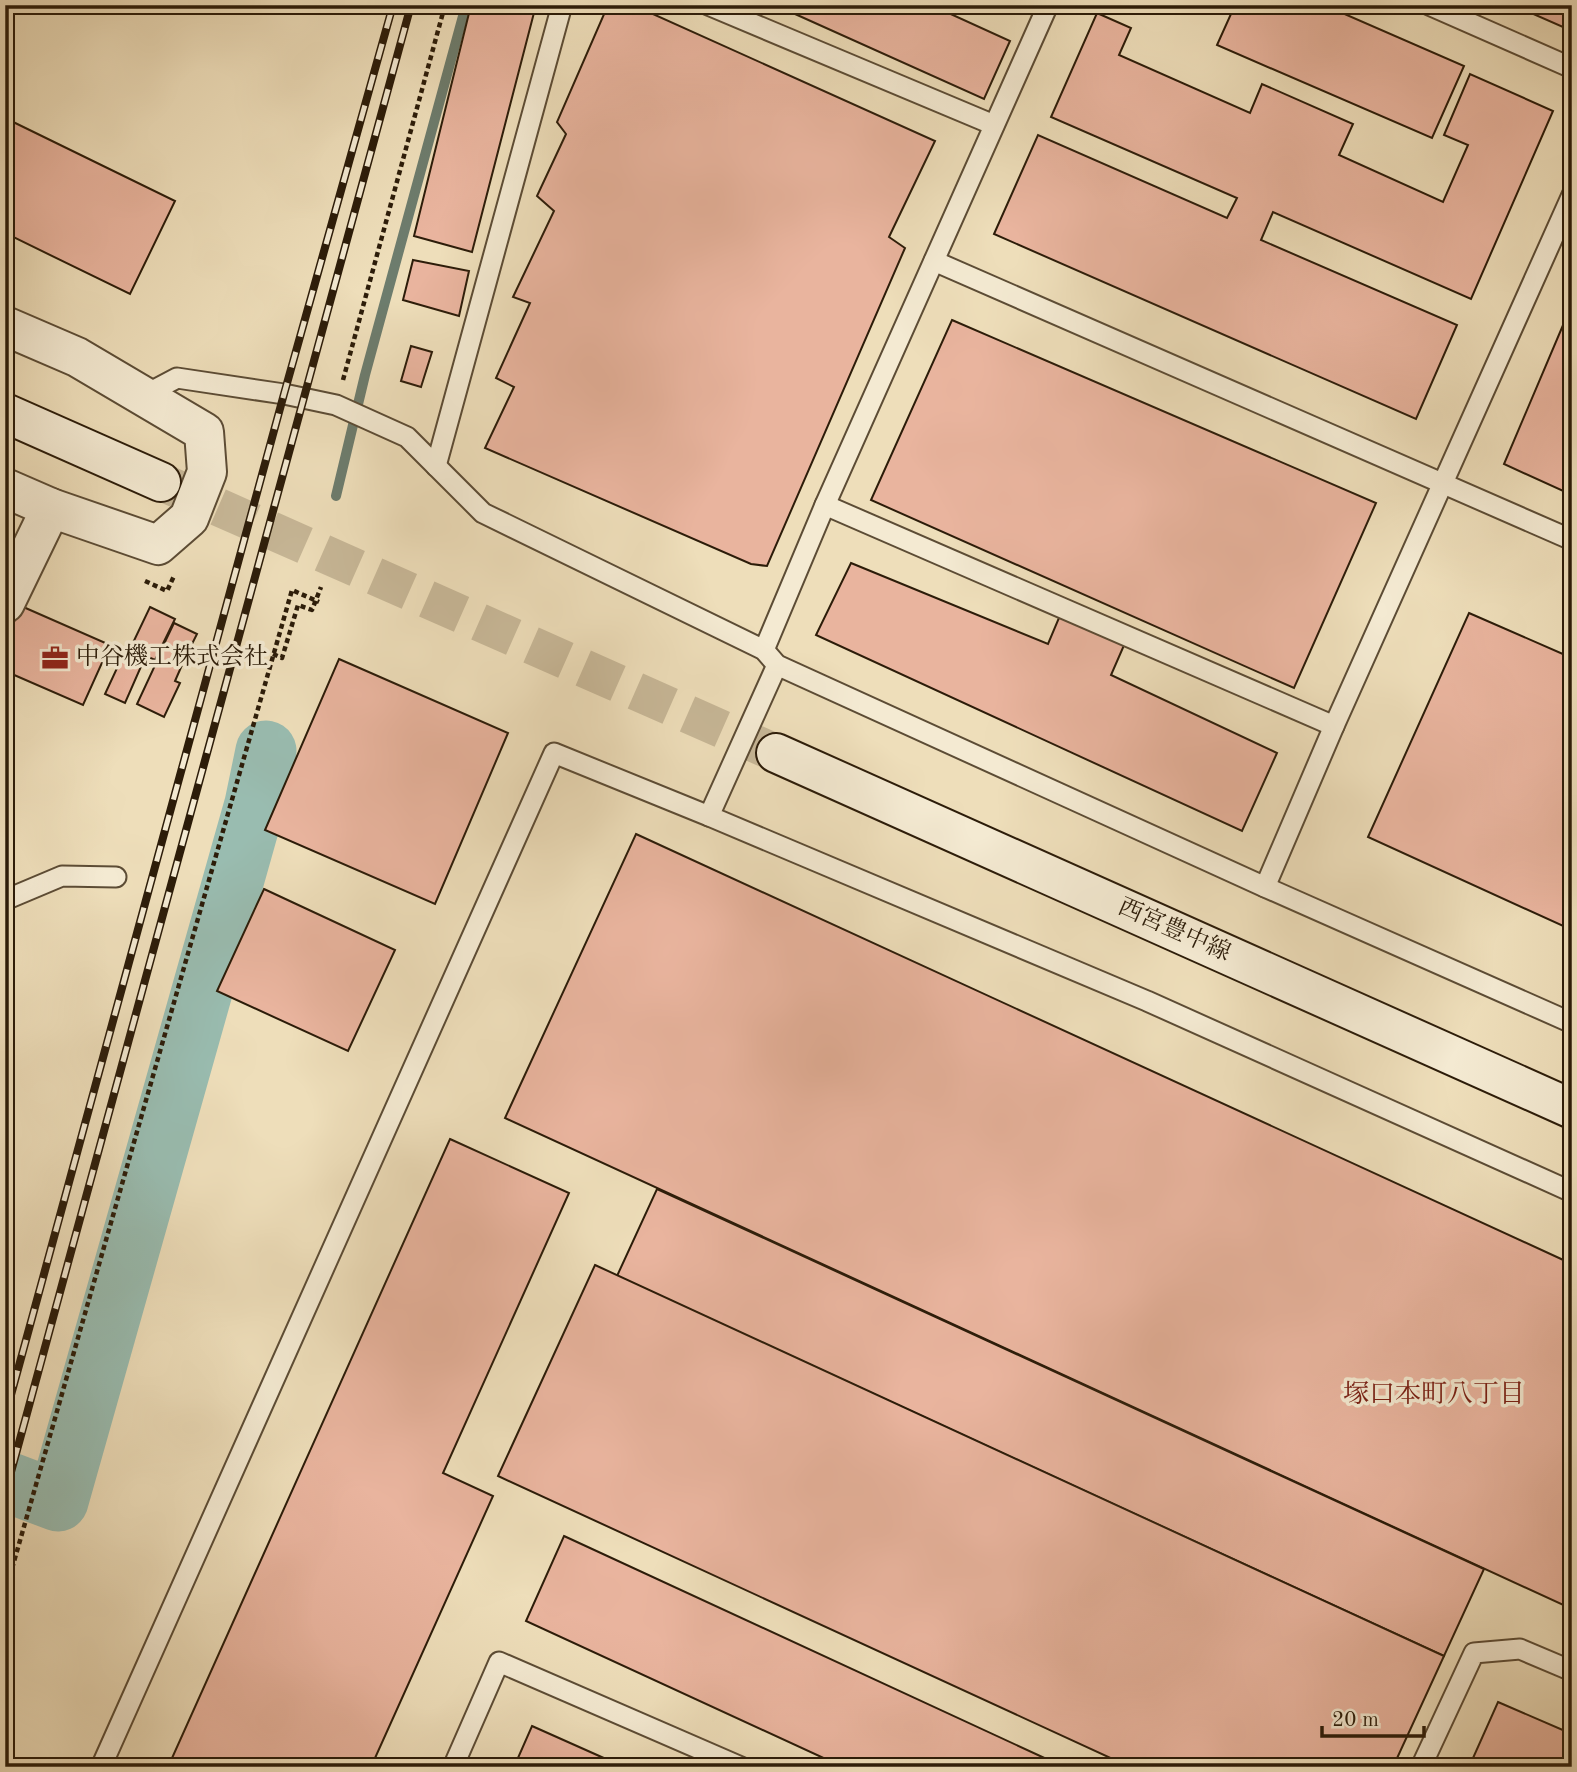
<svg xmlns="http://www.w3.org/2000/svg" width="1577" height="1772" viewBox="0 0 1577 1772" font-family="'Old Standard TT','Noto Serif JP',serif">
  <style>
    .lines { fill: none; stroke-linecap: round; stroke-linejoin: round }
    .stream { stroke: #6d7c6d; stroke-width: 10 }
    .river { stroke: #99bcb0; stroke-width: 61 }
    .building { fill: #e9b49e; stroke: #2c1c09; stroke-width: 2 }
    .secondary-tunnel { stroke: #c7b797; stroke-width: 38; stroke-dasharray: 38 19; stroke-linecap: butt }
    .lane-casing { stroke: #5c4c35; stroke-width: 23 }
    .street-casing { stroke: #5c4c35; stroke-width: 42 }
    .secondary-casing { stroke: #2c1c09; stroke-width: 42 }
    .path { stroke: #2c1c09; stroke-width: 4.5; stroke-dasharray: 5 3.5; stroke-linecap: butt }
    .lane { stroke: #f4ead2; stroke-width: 19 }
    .street { stroke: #f4ead2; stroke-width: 38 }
    .secondary { stroke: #f4ead2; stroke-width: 38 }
    .rail-casing { stroke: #2c1c09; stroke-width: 8 }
    .rail { stroke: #f4ead2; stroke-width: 5; stroke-dasharray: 16; stroke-linecap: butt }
    .labels { text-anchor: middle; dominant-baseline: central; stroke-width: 7; stroke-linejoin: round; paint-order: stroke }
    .poi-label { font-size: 24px; fill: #2c1c09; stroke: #f4ead2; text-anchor: start }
    .street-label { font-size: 24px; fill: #2c1c09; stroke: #f4ead2 }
    .neighbourhood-label { font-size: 26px; fill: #7a1f14; stroke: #f4ead2 }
  </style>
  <rect width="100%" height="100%" fill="#eedeba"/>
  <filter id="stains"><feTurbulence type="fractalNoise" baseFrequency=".00286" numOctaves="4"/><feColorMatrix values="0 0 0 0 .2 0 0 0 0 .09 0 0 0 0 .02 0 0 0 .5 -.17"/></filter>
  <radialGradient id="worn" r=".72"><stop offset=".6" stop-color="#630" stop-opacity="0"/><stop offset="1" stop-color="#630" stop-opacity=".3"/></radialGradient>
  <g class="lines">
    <path class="stream" d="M336 496 365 375 466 5"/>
    <path class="river" d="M5 1481 58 1501 255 804 266 751"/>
  </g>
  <g class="building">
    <path d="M471 5H536L472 252 414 236Z"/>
    <path d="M608 5H633L935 141 889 237 905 248 767 566 751 564 485 448 514 387 496 378 530 303 513 297 554 211 537 196 566 134 557 122Z"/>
    <path d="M775 5H931L1010 41 984 99Z"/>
    <path d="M1235 5H1324L1464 66 1432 138 1217 45Z"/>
    <path d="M1513 5H1572V31Z"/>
    <path d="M1097 13 1131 28 1119 55 1250 113 1262 84 1353 124 1339 155 1443 202 1468 145 1444 135 1470 74 1553 111 1471 299 1273 212 1261 240 1457 325 1416 419 994 234 1038 135 1227 218 1237 198 1051 117Z"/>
    <path d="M5 118 175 201 130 294 5 233Z"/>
    <path d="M413 260 469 271 459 316 403 300Z"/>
    <path d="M1572 304V495L1504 464Z"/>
    <path d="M952 320 1376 503 1294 688 871 500Z"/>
    <path d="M411 346 432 352 421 387 401 381Z"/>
    <path d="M851 563 1048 644 1061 613 1125 643 1111 675 1277 753 1242 831 816 635Z"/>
    <path d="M21 606 110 645 83 705 5 671V642Z"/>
    <path d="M150 607 175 619 155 660 130 649Z"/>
    <path d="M1469 613 1572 658V930L1368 837Z"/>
    <path d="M174 623 197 634 186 656 163 646Z"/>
    <path d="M164 646 186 656 175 681 180 683 164 717 137 704Z"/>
    <path d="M124 653 143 662 125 703 105 694Z"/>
    <path d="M339 659 508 733 435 904 265 830Z"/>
    <path d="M636 834 1572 1264V1609L505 1118Z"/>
    <path d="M264 889 395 950 348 1051 217 991Z"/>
    <path d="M450 1139 569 1193 443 1473 493 1496 371 1767H168Z"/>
    <path d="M657 1189 1484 1569 1444 1656 617 1276Z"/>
    <path d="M595 1265 1444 1656 1393 1767H1130L498 1476Z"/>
    <path d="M564 1536 1064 1767H843L526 1621Z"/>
    <path d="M1498 1702 1572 1734V1767H1469Z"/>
    <path d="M532 1726 624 1767H514Z"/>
  </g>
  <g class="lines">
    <path class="secondary-tunnel" d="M166 484 776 753"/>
    <defs>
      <g id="lane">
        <path d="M708 5 994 125"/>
        <path d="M1429 5 1572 68"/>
        <path d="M934 261 1572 540"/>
        <path d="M143 396 177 378 284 394 336 405 407 437 483 513 764 650 777 665 1265 887 1572 1023"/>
        <path d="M436 466 562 5"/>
        <path d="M825 505 1334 726"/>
        <path d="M764 650 825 505 1048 5"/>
        <path d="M777 665 709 816 1147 1001 1572 1192"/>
        <path d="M1265 887 1334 726 1572 195"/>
        <path d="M5 900 62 876 116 877"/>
        <path d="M101 1767 554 753 709 816"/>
        <path d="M453 1767 499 1662 741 1767"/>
        <path d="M1421 1767 1474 1653 1520 1649 1572 1671"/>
      </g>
      <g id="street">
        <path d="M5 326 77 357 204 432 207 472 189 518 158 545 51 508 5 488"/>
        <path d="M5 603 51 508"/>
      </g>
      <g id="secondary">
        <path d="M5 413 161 482"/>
        <path d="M776 753 1572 1109"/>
      </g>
    </defs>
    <use href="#lane" class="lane-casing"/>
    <use href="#street" class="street-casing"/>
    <use href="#secondary" class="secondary-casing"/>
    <g class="path">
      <path d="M343 380 445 5"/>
      <path d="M145 581 167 591 174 576"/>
      <path d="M273 654 282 658 298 605 312 610 321 587"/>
      <path d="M5 1593 292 590 319 602"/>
    </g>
    <use href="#lane" class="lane"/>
    <use href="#street" class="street"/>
    <use href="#secondary" class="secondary"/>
    <defs>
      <g id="rail">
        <path d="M5 1417 284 394 393 5"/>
        <path d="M5 1494 411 5"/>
      </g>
    </defs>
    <use href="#rail" class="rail-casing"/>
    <use href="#rail" class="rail"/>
  </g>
  <defs>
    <symbol id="office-bare" viewBox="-9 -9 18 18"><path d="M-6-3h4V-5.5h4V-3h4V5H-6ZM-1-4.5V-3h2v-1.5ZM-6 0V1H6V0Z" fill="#8f2418" stroke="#f4ead2" stroke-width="2.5" paint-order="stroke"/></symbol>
  </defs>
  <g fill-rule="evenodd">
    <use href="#office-bare" x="36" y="639" width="38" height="38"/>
  </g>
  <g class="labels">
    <g class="poi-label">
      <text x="76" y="658">中谷機工株式会社</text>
    </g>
    <g class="street-label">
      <text transform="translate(1174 931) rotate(24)">西宮豊中線</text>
    </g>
    <g class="neighbourhood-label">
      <text x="1434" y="1395">塚口本町八丁目</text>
    </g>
  </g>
  <rect width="1577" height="1772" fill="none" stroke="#eedeba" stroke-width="28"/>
  <rect x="7" y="7" width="1563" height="1758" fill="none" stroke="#2c1c09" stroke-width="3.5"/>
  <rect x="14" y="14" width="1549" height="1744" fill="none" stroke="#2c1c09" stroke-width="2"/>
  <path d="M1322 1726v10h102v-10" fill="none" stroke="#2c1c09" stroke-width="3.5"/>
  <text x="1332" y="1726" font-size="21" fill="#2c1c09" stroke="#f4ead2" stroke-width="5" paint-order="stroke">20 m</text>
  <rect width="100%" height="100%" filter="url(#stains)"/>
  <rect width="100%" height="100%" fill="url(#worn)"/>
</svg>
